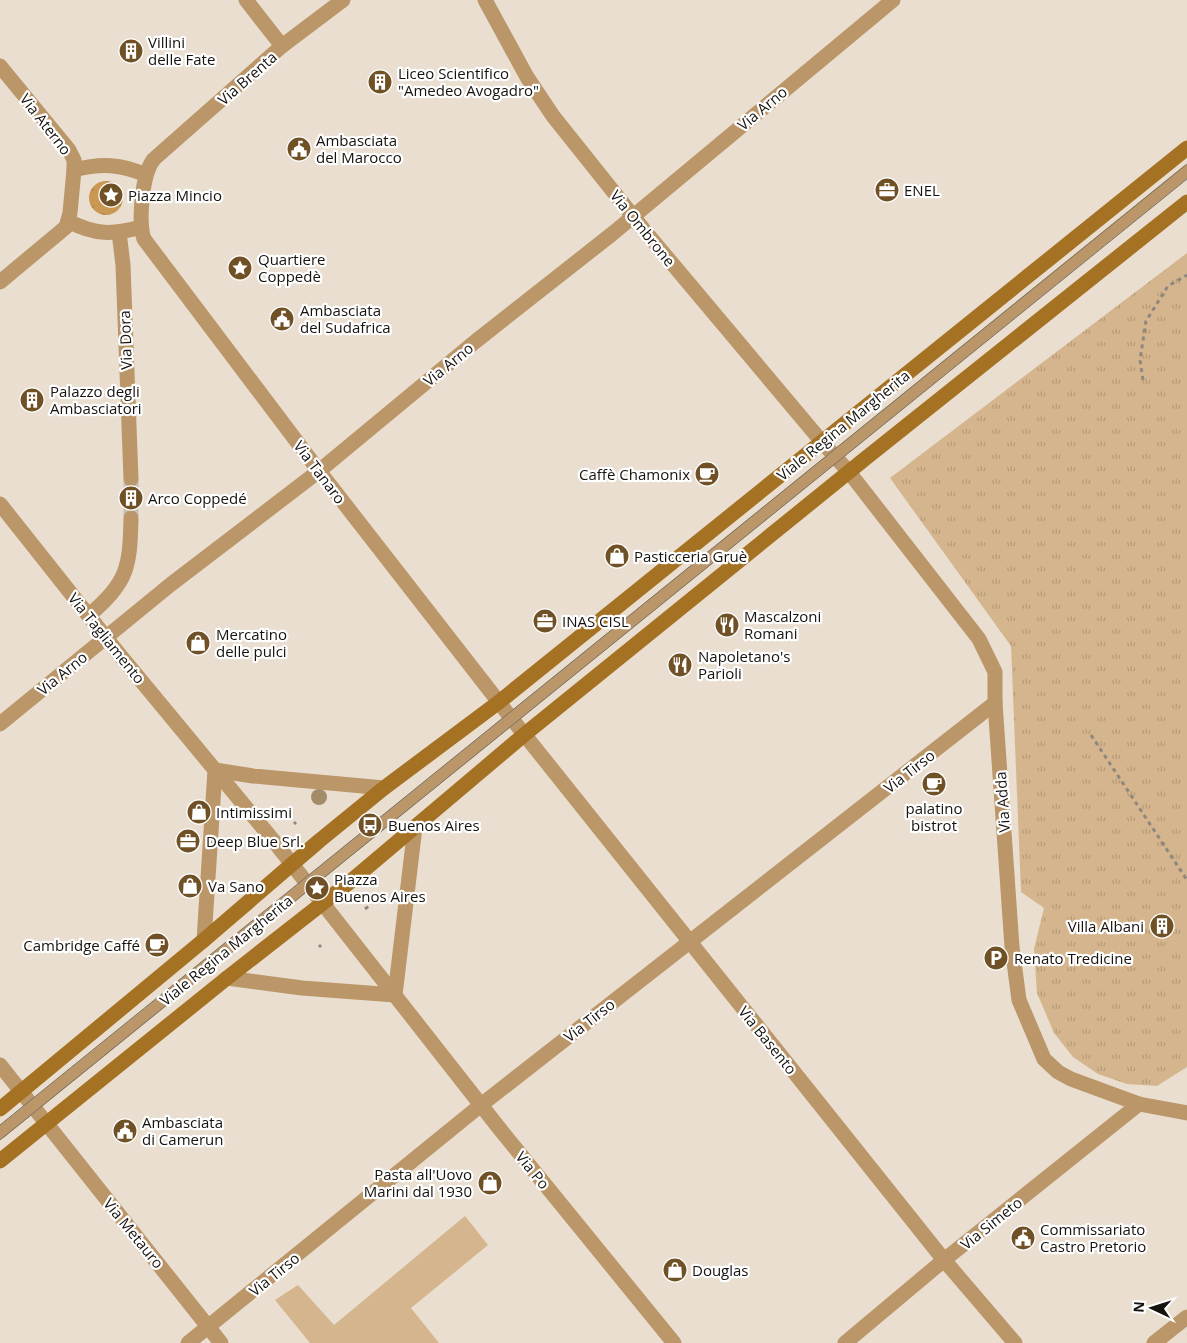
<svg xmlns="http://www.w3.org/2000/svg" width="1187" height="1343" viewBox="0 0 1187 1343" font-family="'Open Sans',sans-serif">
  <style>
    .grass { fill: url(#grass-tufts) }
    .garden { fill: #d5b58d }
    .water { fill: url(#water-ripples) }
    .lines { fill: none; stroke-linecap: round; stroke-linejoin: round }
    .pedestrian-tunnel { stroke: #c9bfb2; stroke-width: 15; stroke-dasharray: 15 8; stroke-linecap: butt }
    .path { stroke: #8f877d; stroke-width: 3; stroke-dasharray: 4 4; stroke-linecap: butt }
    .service { stroke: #ba9669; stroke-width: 12 }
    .pedestrian { stroke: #ba9669; stroke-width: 15 }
    .minor { stroke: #ba9669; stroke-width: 15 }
    .tertiary { stroke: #ba9669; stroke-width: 15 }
    .secondary { stroke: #a57122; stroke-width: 15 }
    .tram { stroke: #787168; stroke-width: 1 }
    .tree { fill: #a48c69 }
    .labels { text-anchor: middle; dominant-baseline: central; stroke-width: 4.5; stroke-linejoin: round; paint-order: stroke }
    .poi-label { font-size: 15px; fill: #16120e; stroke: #fff; text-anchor: start }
    .street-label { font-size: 15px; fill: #16120e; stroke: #fff }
  </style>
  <defs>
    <pattern id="grass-tufts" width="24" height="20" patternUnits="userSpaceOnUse" patternTransform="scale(1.25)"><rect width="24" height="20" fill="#d5b58d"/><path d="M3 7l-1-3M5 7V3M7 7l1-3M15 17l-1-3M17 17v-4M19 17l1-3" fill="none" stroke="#b69b78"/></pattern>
    <pattern id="water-ripples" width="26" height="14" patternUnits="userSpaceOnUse" patternTransform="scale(1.25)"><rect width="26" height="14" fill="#cb9854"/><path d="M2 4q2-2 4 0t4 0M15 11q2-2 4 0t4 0" fill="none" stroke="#a47b44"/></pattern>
  </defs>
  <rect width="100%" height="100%" fill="#e9decf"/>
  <path class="grass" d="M1187 253V1067L1157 1086 1127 1084 1098 1074 1073 1057 1054 1033 1037 993 1034 949 1044 908 1021 892 1011 646 890 478Z"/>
  <path class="garden" d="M465 1216 488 1245 411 1308 439 1343H310L275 1300 298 1285 334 1325Z"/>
  <circle class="water" cx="106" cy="198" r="17"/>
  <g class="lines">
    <path class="pedestrian-tunnel" d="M131 479V518"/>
    <g class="path">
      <path d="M1143 380 1140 360 1146 321 1168 286 1187 275"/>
      <path d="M1091 735 1187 880"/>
      <path d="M294 824 296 822"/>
      <path d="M365 909 369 906"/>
      <path d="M319 947 321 945"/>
    </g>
    <path class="service" d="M0 1133 1187 171"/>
    <g class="pedestrian">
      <path d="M74 170C101 163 121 164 146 175"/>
      <path d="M68 221C95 235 113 235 141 227"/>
      <path d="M119 232 123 265 131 479"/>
      <path d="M89 615C128 583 130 566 131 518"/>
    </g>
    <g class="minor">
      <path d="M246 0 282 46"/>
      <path d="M343 0 282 46 154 159C142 173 138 222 144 239L319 471 508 714 944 1260 1015 1343"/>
      <path d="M485 0 527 77 553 116 644 230 822 442 849 472 979 639 995 672V703L1012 947 1019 1000 1044 1059 1058 1072 1071 1079 1139 1104 1187 1113"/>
      <path d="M0 66 69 150 74 160V170L70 213 66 227 0 282"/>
      <path d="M0 724 170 585 319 471 476 341 612 234 893 0"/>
      <path d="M204 940 215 770 253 776 384 788"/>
      <path d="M227 978 302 988 395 995 415 827"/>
      <path d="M0 1065 221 1343"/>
      <path d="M188 1343 481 1105 995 703"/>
      <path d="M845 1343 944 1260 1139 1104"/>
      <path d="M1154 1343 1187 1317"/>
    </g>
    <path class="tertiary" d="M0 504 119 654 273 840 499 1128 674 1343"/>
    <g class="secondary">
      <path d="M0 1109 204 940 319 841 384 788 499 702 1187 148"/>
      <path d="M0 1161 227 978 351 881 525 734 866 458 1187 202"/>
    </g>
    <g class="tram">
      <path d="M0 1125 1187 164"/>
      <path d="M0 1140 1187 179"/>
    </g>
  </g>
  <circle class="tree" cx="319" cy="797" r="8"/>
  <defs>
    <symbol id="building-disc" viewBox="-11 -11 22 22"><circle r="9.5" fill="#705126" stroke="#fff"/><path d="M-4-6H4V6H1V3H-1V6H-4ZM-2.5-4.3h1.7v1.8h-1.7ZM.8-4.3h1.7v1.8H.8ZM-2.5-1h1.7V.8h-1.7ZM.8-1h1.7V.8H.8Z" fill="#fff"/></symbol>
    <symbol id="civic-disc" viewBox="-11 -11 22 22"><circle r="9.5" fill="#705126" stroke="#fff"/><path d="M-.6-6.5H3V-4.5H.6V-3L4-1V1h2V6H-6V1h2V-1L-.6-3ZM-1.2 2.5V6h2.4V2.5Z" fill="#fff"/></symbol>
    <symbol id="office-disc" viewBox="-11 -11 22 22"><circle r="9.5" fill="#705126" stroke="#fff"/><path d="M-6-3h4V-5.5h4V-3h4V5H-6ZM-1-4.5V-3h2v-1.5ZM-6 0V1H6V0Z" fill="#fff"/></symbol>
    <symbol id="sight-disc" viewBox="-11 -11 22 22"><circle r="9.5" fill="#705126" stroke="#fff"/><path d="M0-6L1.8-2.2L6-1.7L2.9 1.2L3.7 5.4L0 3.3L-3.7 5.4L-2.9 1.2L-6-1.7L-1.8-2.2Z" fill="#fff"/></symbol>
    <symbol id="cafe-disc" viewBox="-11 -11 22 22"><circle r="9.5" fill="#705126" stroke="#fff"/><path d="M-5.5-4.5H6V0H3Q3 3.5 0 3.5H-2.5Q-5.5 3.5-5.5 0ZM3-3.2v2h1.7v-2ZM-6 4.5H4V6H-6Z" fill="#fff"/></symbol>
    <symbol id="shop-disc" viewBox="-11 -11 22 22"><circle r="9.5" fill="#705126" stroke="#fff"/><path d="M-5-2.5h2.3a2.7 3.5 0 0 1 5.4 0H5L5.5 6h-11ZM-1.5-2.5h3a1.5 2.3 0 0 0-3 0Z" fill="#fff"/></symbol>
    <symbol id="restaurant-disc" viewBox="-11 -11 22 22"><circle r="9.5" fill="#705126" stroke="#fff"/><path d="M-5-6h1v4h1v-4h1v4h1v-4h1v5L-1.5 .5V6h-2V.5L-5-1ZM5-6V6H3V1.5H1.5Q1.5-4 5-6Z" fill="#fff"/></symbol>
    <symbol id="bus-disc" viewBox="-11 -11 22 22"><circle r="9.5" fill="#705126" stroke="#fff"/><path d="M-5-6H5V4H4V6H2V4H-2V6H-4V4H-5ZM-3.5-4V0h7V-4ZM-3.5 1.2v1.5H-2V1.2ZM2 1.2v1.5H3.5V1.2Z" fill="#fff"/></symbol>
    <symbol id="parking-disc" viewBox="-11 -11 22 22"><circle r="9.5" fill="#705126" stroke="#fff"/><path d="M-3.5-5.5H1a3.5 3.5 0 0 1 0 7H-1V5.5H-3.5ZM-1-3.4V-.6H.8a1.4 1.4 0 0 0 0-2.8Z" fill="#fff"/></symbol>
  </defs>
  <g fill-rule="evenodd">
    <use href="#building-disc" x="117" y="37" width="28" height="28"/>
    <use href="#building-disc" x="366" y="68" width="28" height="28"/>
    <use href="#civic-disc" x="285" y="135" width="28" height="28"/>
    <use href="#office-disc" x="873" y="176" width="28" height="28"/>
    <use href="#sight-disc" x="97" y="181" width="28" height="28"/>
    <use href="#sight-disc" x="226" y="254" width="28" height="28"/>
    <use href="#civic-disc" x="268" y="305" width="28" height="28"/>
    <use href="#building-disc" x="18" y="386" width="28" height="28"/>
    <use href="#cafe-disc" x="693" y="460" width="28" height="28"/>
    <use href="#building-disc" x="117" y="484" width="28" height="28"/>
    <use href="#shop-disc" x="603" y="542" width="28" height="28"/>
    <use href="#office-disc" x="531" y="607" width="28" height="28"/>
    <use href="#restaurant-disc" x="713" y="611" width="28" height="28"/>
    <use href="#shop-disc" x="184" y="629" width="28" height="28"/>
    <use href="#restaurant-disc" x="666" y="651" width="28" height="28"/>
    <use href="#cafe-disc" x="920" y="770" width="28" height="28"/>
    <use href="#shop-disc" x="185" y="798" width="28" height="28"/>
    <use href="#bus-disc" x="356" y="811" width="28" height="28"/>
    <use href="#office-disc" x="174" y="827" width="28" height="28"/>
    <use href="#shop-disc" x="176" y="872" width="28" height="28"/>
    <use href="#sight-disc" x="303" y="874" width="28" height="28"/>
    <use href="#building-disc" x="1148" y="912" width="28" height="28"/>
    <use href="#cafe-disc" x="143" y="931" width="28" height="28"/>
    <use href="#parking-disc" x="982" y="944" width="28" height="28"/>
    <use href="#civic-disc" x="111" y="1117" width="28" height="28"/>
    <use href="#shop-disc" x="476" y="1169" width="28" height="28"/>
    <use href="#civic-disc" x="1009" y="1224" width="28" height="28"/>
    <use href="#shop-disc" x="661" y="1256" width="28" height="28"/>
  </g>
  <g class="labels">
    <g class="poi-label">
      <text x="148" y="42">Villini<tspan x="148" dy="17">delle Fate</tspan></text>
      <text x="398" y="73">Liceo Scientifico<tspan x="398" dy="17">"Amedeo Avogadro"</tspan></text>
      <text x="316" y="140">Ambasciata<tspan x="316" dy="17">del Marocco</tspan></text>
      <text x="904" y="190">ENEL</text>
      <text x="128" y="195">Piazza Mincio</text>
      <text x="258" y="259">Quartiere<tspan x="258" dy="17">Coppedè</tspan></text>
      <text x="300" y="310">Ambasciata<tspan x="300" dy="17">del Sudafrica</tspan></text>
      <text x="50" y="391">Palazzo degli<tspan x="50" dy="17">Ambasciatori</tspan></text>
      <text x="690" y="474" text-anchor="end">Caffè Chamonix</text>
      <text x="148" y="498">Arco Coppedé</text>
      <text x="634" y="556">Pasticceria Gruè</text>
      <text x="744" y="616">Mascalzoni<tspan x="744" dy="17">Romani</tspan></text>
      <text x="562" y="621">INAS CISL</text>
      <text x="216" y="634">Mercatino<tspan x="216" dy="17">delle pulci</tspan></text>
      <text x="698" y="656">Napoletano's<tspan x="698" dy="17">Parioli</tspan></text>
      <text x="934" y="808" text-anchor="middle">palatino<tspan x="934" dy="17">bistrot</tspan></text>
      <text x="216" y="812">Intimissimi</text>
      <text x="388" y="825">Buenos Aires</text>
      <text x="206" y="841">Deep Blue Srl.</text>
      <text x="334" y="879">Piazza<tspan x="334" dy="17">Buenos Aires</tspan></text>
      <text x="208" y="886">Va Sano</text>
      <text x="1144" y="926" text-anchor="end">Villa Albani</text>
      <text x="140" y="945" text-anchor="end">Cambridge Caffé</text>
      <text x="1014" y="958">Renato Tredicine</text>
      <text x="142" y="1122">Ambasciata<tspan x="142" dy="17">di Camerun</tspan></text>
      <text x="472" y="1174" text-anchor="end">Pasta all'Uovo<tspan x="472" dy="17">Marini dal 1930</tspan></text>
      <text x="1040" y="1229">Commissariato<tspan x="1040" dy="17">Castro Pretorio</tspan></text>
      <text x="692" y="1270">Douglas</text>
    </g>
    <g class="street-label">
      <text transform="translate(247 78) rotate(-41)">Via Brenta</text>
      <text transform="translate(762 108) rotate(-40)">Via Arno</text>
      <text transform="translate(46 124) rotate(52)">Via Aterno</text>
      <text transform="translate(643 228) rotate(51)">Via Ombrone</text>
      <text transform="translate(125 340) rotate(-92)">Via Dora</text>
      <text transform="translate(448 364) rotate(-39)">Via Arno</text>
      <text transform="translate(843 425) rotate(-39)">Viale Regina Margherita</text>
      <text transform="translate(320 472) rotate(53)">Via Tanaro</text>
      <text transform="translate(107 638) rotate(51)">Via Tagliamento</text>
      <text transform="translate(62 673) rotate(-39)">Via Arno</text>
      <text transform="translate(909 771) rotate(-38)">Via Tirso</text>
      <text transform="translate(1002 802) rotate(-94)">Via Adda</text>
      <text transform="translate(226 950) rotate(-39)">Viale Regina Margherita</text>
      <text transform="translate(589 1020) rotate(-38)">Via Tirso</text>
      <text transform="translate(768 1040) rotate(51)">Via Basento</text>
      <text transform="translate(533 1170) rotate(51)">Via Po</text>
      <text transform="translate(991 1223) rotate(-39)">Via Simeto</text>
      <text transform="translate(134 1233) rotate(51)">Via Metauro</text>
      <text transform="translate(274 1274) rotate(-39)">Via Tirso</text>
    </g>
  </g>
  <g transform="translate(1152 1308) rotate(274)" stroke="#ffffff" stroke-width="4" paint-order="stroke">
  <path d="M0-4L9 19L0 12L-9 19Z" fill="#16120e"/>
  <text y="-8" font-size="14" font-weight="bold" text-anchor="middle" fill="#16120e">N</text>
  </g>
</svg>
